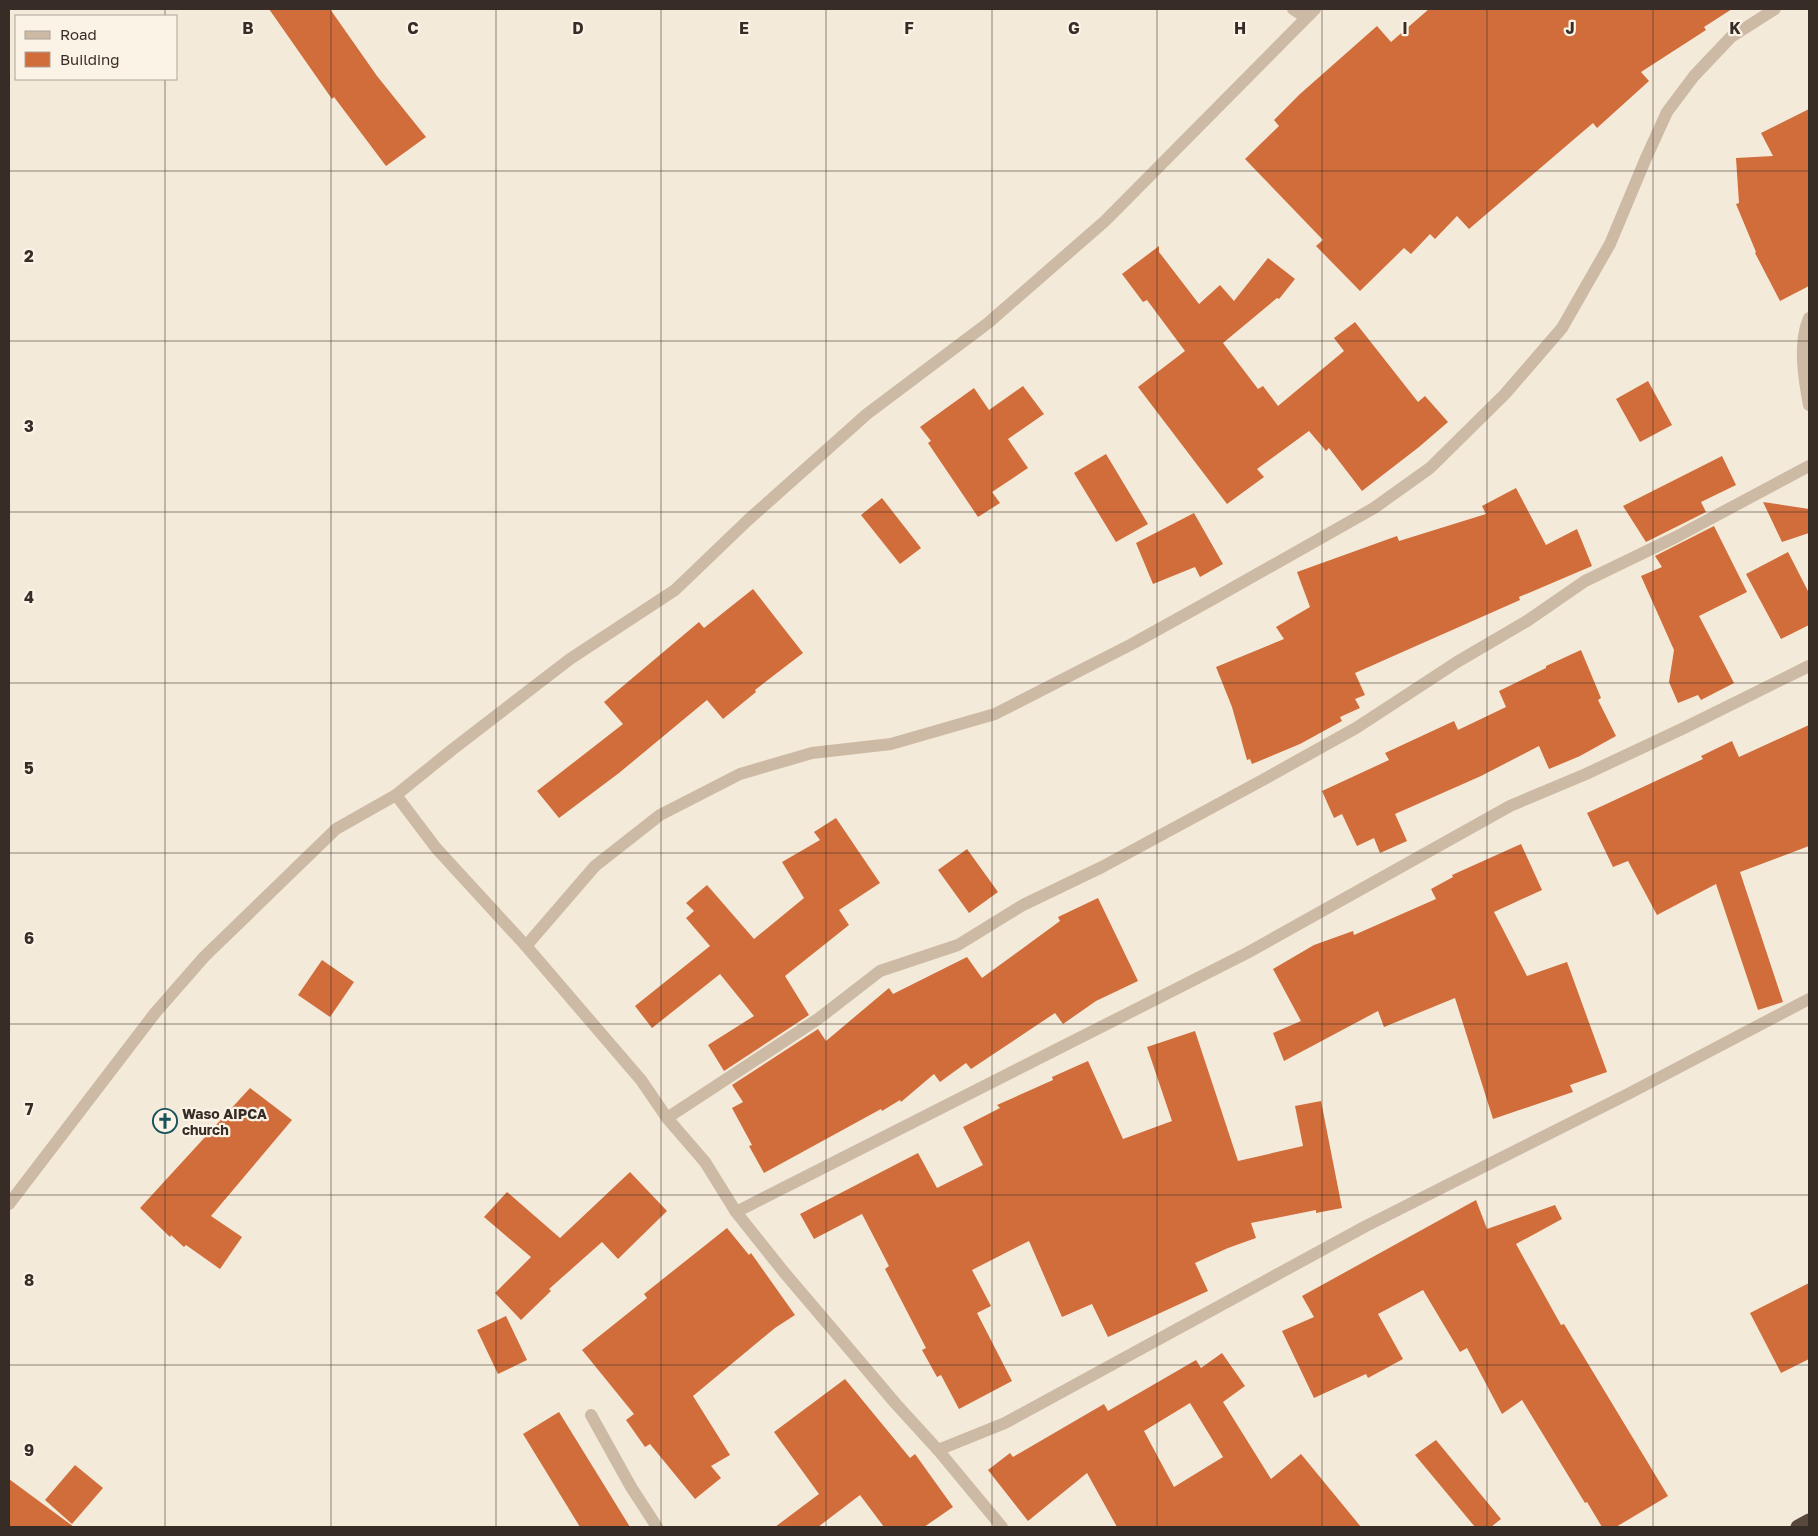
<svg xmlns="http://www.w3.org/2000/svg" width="1818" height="1536" viewBox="0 0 1818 1536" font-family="'Golos Text',sans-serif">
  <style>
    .building { fill: #d06d3b; fill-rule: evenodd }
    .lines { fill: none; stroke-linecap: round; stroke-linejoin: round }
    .minor { stroke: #cdbaa4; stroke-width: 12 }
    .highway { stroke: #59483d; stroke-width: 15 }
    .grid { fill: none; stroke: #372d26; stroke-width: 1; stroke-opacity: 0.55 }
    .labels { text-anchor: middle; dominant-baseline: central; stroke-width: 4.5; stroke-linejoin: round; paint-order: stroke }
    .poi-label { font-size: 14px; font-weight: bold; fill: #372d26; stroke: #fbf3e6; text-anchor: start }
    .grid-label { font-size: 16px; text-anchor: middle; font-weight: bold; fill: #372d26; stroke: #fbf3e6; stroke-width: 4.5; stroke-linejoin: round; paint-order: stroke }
  </style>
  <rect width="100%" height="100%" fill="#f4ead9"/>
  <g class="building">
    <path d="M269 9H330L377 76 426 137 386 166 334 97 332 99Z"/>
    <path d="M1429 9H1732L1704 27 1706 30 1641 72 1649 81 1597 128 1593 123 1469 229 1457 216 1435 239 1430 234 1411 254 1404 248 1360 291 1316 246 1323 240 1245 159 1279 126 1274 120 1300 94 1377 26 1391 42Z"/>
    <path d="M1809 109V286L1780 301 1755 253 1756 252 1736 204 1739 203 1736 158 1773 156 1761 133Z"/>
    <path d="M1159 246V252L1199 304 1220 285 1234 301 1268 258 1295 279 1279 299 1277 298 1223 343 1258 389 1263 386 1278 406 1344 351 1334 338 1355 322 1418 402 1425 396 1448 422 1419 447 1362 491 1329 448 1326 451 1309 431 1257 469 1264 477 1227 504 1138 387 1185 351 1147 300 1143 302 1122 274Z"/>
    <path d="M1648 381 1672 425 1640 442 1616 399Z"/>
    <path d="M1023 386 1044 414 1008 439 1028 468 992 492 1000 503 978 517 928 443 931 441 920 427 974 388 989 410Z"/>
    <path d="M1106 454 1148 524 1116 542 1074 473Z"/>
    <path d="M1722 456 1736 485 1701 502 1706 512 1646 542 1623 506Z"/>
    <path d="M1516 488 1546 545 1577 529 1592 566 1519 597 1520 600 1355 673 1365 695 1355 699 1360 708 1340 717 1342 721 1300 744 1252 764 1250 759 1247 760 1232 707 1216 667 1284 639 1276 627 1310 607 1297 572 1397 536 1399 541 1486 514 1482 506Z"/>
    <path d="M882 498 921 548 900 564 861 515Z"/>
    <path d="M1763 502 1809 509V533L1782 542Z"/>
    <path d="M1194 513 1223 564 1200 577 1195 567 1153 584 1136 543Z"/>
    <path d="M1714 526 1747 592 1699 616 1734 683 1701 700 1698 695 1678 703 1669 682 1674 650 1641 576 1662 567 1655 556Z"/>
    <path d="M1788 552 1809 593V625L1781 639 1746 574Z"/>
    <path d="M753 589 803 653 755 690 756 692 723 719 707 700 619 773 559 818 537 791 623 724 604 702 699 622 704 628Z"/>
    <path d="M1581 650 1601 698 1598 700 1616 736 1580 756 1549 769 1539 746 1481 776 1395 814 1407 841 1380 853 1374 838 1357 846 1342 814 1334 818 1322 791 1389 760 1385 753 1454 721 1458 730 1506 707 1499 691 1546 668V666Z"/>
    <path d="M1809 725V846L1740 872 1783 1002 1758 1010 1716 884 1657 915 1628 861 1613 867 1587 813 1703 759 1701 756 1732 741 1739 757Z"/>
    <path d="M836 818 880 883 839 910 849 925 785 976 809 1015 724 1071 708 1045 754 1016 720 974 652 1028 635 1006 710 946 686 918 694 911 686 903 707 885 754 939 804 898 782 862 820 840 814 832Z"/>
    <path d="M1521 844 1542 890 1494 912 1527 976 1567 962 1607 1072 1570 1085 1573 1092 1493 1119 1455 998 1384 1027 1378 1011 1284 1061 1273 1033 1301 1021 1273 969 1314 945 1353 931 1354 935 1436 899 1431 889 1453 877 1452 875Z"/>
    <path d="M967 849 998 892 969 913 938 870Z"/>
    <path d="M1098 898 1138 981 1096 1001 1063 1024 1055 1013 971 1069 966 1063 940 1082 934 1074 901 1102 900 1100 882 1111 881 1109 764 1173 749 1146 752 1145 732 1108 743 1102 732 1085 818 1029 826 1041 889 988 893 994 967 957 982 978 1060 921 1058 917Z"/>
    <path d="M322 960 354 982 330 1017 298 995Z"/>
    <path d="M1195 1031 1238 1161 1303 1146 1295 1106 1321 1101 1342 1208 1316 1213V1210L1251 1223 1256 1238 1228 1248 1195 1263 1208 1291 1108 1337 1092 1304 1062 1317 1029 1241 972 1270 991 1306 977 1313 1012 1381 959 1409 941 1375 937 1377 922 1350 926 1348 885 1269 889 1266 862 1214 814 1239 800 1214 918 1153 937 1188 983 1165 963 1127 1000 1108 997 1105 1053 1080 1052 1077 1088 1061 1123 1139 1172 1121 1147 1047Z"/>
    <path d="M250 1088 292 1120 211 1216 242 1237 220 1269 186 1245 184 1247 171 1235 170 1237 140 1208Z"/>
    <path d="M630 1172 667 1211 618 1259 602 1242 549 1289 551 1291 521 1320 495 1293 531 1257 484 1217 507 1192 560 1238Z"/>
    <path d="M1476 1200 1487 1229 1555 1205 1562 1219 1516 1244 1561 1325 1564 1324 1668 1496 1616 1527H1602L1587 1502 1585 1503 1522 1400 1502 1414 1467 1348 1460 1352 1423 1290 1378 1314 1403 1359 1368 1378 1366 1374 1314 1398 1282 1331 1314 1317 1302 1296Z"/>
    <path d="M727 1228 749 1255 751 1253 795 1315 775 1328 693 1396 730 1455 711 1466 721 1478 695 1499 650 1444 645 1447 626 1420 634 1414 582 1350 647 1298 644 1294Z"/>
    <path d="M1809 1283V1359L1781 1373 1750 1313Z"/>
    <path d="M506 1316 527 1360 498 1374 477 1330Z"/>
    <path d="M1222 1353 1245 1386 1223 1402 1271 1479 1301 1454 1361 1527H1117L1087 1473 1028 1521 988 1470 1010 1453 1013 1457 1104 1404 1108 1411 1196 1360 1201 1368ZM1190 1403 1223 1457 1174 1487 1144 1431Z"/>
    <path d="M845 1379 910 1458 915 1454 953 1507 924 1527H884L860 1495 818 1527H775L819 1494 774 1432Z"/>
    <path d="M559 1412 630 1527H580L523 1434Z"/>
    <path d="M1436 1440 1501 1519 1491 1527H1475L1415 1455Z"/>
    <path d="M75 1465 103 1488 72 1524 45 1500Z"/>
    <path d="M9 1479 74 1527H9Z"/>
  </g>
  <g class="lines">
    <g class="minor">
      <path d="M1293 9 1305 17"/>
      <path d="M1809 318C1798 343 1804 379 1809 405"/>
      <path d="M396 795 436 848 526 946 641 1080 667 1118 705 1162 736 1212 783 1271 896 1404 938 1450 1002 1527"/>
      <path d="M526 946 595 866 660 815 740 774 812 753 891 744 995 714 1132 644 1213 599 1374 508 1430 468 1505 394 1562 328 1610 244 1646 158 1667 112 1694 76 1731 37 1775 9"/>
      <path d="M667 1118 818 1019 880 971 958 945 1023 905 1102 867 1259 782 1356 728 1457 662 1527 621 1585 581 1676 537 1809 466"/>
      <path d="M9 1204 155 1013 204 957 336 829 396 795 453 749 570 659 675 590 748 520 867 414 988 323 1105 221 1315 9"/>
      <path d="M736 1212 1247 953 1510 806 1586 774 1684 728 1809 666"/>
      <path d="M591 1415 631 1487 657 1527"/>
      <path d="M938 1450 1005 1423 1366 1226 1628 1094 1809 999"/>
    </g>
    <path class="highway" d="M1798 1527 1809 1521"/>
  </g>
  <path class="grid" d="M165 9V16M331 9V1527M496 9V1527M661 9V1527M826 9V1527M992 9V1527M1157 9V1527M1322 9V1527M1487 9V1527M1653 9V1527M165 79V1527M9 171H1809M9 341H1809M9 512H1809M9 683H1809M9 853H1809M9 1024H1809M9 1195H1809M9 1365H1809"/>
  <defs>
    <symbol id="church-ring" viewBox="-11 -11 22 22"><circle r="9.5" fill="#fbf3e6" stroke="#18525c" stroke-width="1.5"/><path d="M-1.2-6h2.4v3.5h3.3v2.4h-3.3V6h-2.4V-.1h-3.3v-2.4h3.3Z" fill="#18525c"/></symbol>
  </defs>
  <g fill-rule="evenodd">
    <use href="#church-ring" x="151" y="1107" width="28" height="28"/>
  </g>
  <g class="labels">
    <g class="poi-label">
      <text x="182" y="1113">Waso AIPCA<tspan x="182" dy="16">church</tspan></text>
    </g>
  </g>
  <g class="grid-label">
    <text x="248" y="34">B</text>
    <text x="413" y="34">C</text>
    <text x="578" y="34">D</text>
    <text x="744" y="34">E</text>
    <text x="909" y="34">F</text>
    <text x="1074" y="34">G</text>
    <text x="1240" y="34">H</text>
    <text x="1405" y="34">I</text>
    <text x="1570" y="34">J</text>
    <text x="1735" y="34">K</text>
    <text x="29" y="262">2</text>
    <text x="29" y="432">3</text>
    <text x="29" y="603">4</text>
    <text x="29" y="774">5</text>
    <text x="29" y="944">6</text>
    <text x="29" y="1115">7</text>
    <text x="29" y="1286">8</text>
    <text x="29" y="1456">9</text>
  </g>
  <rect width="1818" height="1536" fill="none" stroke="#372d26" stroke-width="20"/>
  <rect x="15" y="15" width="162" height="65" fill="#fbf3e6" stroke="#ada499"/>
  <rect x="25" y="31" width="25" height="8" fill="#cdbaa4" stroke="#ada499"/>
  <text x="60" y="40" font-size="15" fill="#372d26">Road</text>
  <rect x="25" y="52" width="25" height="15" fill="#d06d3b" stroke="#ada499"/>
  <text x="60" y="65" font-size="15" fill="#372d26">Building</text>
</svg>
